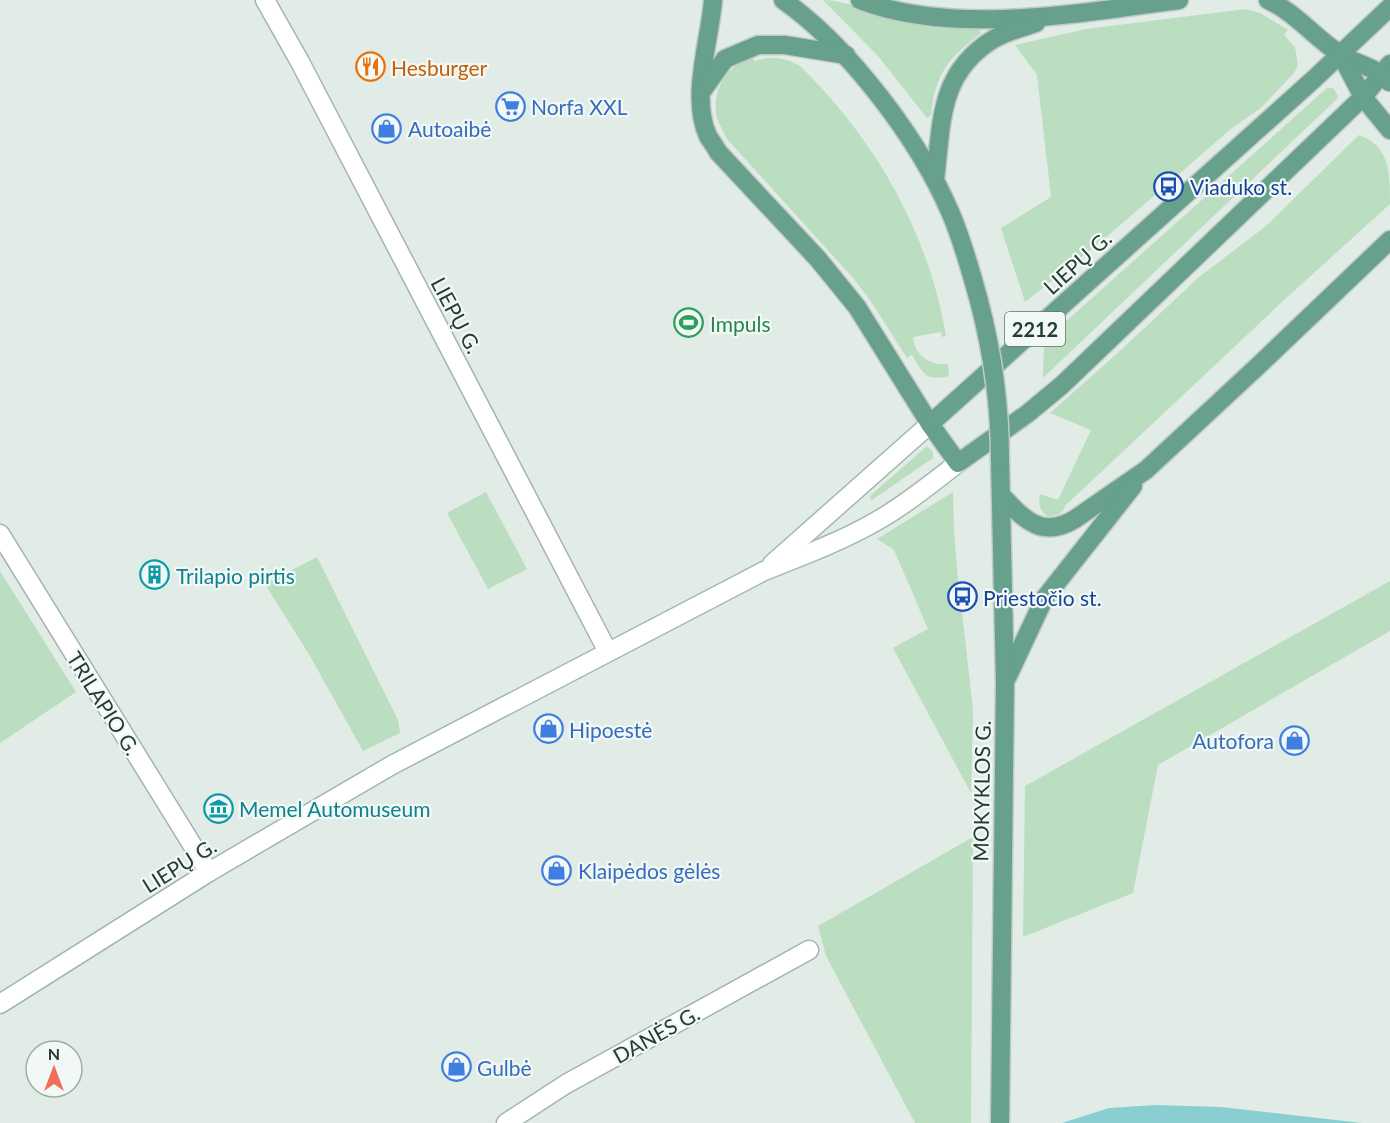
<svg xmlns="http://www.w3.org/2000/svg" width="1390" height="1123" viewBox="0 0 1390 1123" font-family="Lato,sans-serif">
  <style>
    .green { fill: #bbddc0 }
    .water { fill: #8aced1 }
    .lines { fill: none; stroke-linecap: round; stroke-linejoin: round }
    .minor-casing { stroke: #a5b4ac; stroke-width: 21 }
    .secondary-casing { stroke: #a0b8ad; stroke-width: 21 }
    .primary-casing { stroke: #c1c9c6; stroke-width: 21 }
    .minor { stroke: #fff; stroke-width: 18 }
    .secondary { stroke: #fff; stroke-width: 18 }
    .primary { stroke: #67a18b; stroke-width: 18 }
    .primary-bridge-casing { stroke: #c1c9c6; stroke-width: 21; stroke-linecap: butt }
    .primary-bridge { stroke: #67a18b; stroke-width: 18 }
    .labels { text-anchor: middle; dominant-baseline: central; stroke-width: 4.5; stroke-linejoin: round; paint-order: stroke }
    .shield { fill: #f2f8f5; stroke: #60756c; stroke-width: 1.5 }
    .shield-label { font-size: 20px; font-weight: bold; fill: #223d32 }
    .food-label { font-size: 21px; fill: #c56008; stroke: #f2f8f5; text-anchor: start }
    .shop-label { font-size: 21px; fill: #366cbe; stroke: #f2f8f5; text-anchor: start }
    .transit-label { font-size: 21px; fill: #164399; stroke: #f2f8f5; text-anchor: start }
    .street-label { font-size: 21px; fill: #223d32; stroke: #f2f8f5 }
    .leisure-label { font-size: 21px; fill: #27864d; stroke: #f2f8f5; text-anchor: start }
    .culture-label { font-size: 21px; fill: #0d838f; stroke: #f2f8f5; text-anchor: start }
  </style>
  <rect width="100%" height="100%" fill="#e2ece6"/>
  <g class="green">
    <path d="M823 0C845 0 868 12 890 18 917 26 950 30 978 28L981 33C949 57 935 74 931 115L927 118 878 56Z"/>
    <path d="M1246 9 1260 13 1288 30 1284 35 1295 47 1298 65 1294 73 1261 108 1232 128 1103 240 1025 302 1001 228 1051 197 1037 75 1015 45 1086 29Z"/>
    <path d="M753 56 754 61C771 56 785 57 800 66 875 139 929 233 946 336L942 337 941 332 913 337C915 355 929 366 948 364L949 376C926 382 923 373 912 355L907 358 870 300 854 279 727 139C723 130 717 122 716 112 713 87 730 64 753 56Z"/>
    <path d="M1327 88H1333L1338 96 1337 99 1043 378 1044 341Z"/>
    <path d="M1359 135C1390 146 1390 173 1390 204L1282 302 1065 506C1063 515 1055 516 1047 516 1039 509 1038 504 1040 494L1058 500 1091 430 1050 413 1122 349 1199 277 1266 226Z"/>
    <path d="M927 446 933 452V458L872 500 870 499V496Z"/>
    <path d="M486 492 527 569 488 589 447 513Z"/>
    <path d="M953 492 954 530 959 592H956L957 611 962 612 973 710 971 793 893 648 928 629 894 550 877 539Z"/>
    <path d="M317 557 398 720 400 733 363 751 310 656 265 584Z"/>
    <path d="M0 571 76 692 0 743Z"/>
    <path d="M1390 581V631L1158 765 1133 893 1023 937 1025 786Z"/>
    <path d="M973 837 971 1123H915L826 956 818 926Z"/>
  </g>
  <path class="water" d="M1156 1105 1221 1107 1362 1123H1062L1109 1108Z"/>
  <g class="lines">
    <defs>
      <g id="minor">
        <path d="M265 0 300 62 608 652"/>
        <path d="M0 534 209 872"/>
        <path d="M506 1123 566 1084 809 950"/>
      </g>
      <g id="secondary">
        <path d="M772 564 930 424"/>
        <path d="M0 1004 209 872 392 765 764 571C802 556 840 542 875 522 904 506 932 483 958 463"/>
      </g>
      <g id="primary">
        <path d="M713 0C710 41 690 97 708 136 711 141 715 146 718 152L818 259 857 307 930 424 958 463 1027 414 1062 385 1363 97 1390 64"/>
        <path d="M783 0C849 47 919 139 951 214 963 242 971 272 979 301"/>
        <path d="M860 0C953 36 1082 13 1179 0"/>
        <path d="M1268 0C1296 13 1315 38 1340 54 1357 65 1376 66 1389 82"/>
        <path d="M1341 55 1363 97 1390 130"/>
        <path d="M702 91 725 59 758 45H785L846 55"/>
        <path d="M935 180C942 124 938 74 992 40 1005 32 1021 28 1036 23"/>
        <path d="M930 424 1314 79 1390 7"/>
        <path d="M1001 495C1023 518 1041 540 1075 519L1146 470 1258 366 1390 240"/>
        <path d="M1007 678 1044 599 1133 486"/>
        <path d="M1000 1123 1005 682 1000 460"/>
      </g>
    </defs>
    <use href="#minor" class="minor-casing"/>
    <use href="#secondary" class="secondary-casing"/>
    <use href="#primary" class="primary-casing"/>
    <use href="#minor" class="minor"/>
    <use href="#secondary" class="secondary"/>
    <use href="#primary" class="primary"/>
    <defs>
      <path id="primary-bridge" d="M979 301C993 354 1000 405 1000 460"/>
    </defs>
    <use href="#primary-bridge" class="primary-bridge-casing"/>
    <use href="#primary-bridge" class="primary-bridge"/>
  </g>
  <defs>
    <symbol id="restaurant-ring" viewBox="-11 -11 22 22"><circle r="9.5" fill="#f2f8f5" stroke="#e8710a" stroke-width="1.5"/><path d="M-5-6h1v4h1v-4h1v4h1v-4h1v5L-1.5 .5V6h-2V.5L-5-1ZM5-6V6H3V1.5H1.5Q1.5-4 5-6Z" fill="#e8710a"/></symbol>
    <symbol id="supermarket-ring" viewBox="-11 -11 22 22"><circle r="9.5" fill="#f2f8f5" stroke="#3f7fe0" stroke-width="1.5"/><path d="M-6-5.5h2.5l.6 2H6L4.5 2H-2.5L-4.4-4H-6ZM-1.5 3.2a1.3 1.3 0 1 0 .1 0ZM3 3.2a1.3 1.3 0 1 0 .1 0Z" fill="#3f7fe0"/></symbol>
    <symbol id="shop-ring" viewBox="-11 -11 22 22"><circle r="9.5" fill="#f2f8f5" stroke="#3f7fe0" stroke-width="1.5"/><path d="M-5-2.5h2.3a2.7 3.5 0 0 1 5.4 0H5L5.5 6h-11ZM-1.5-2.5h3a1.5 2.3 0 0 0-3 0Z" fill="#3f7fe0"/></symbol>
    <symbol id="bus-ring" viewBox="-11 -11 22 22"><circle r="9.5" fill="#f2f8f5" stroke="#1a4fb4" stroke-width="1.5"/><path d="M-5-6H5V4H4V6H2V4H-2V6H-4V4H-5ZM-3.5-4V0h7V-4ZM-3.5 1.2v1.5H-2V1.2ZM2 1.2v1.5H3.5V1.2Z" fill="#1a4fb4"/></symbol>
    <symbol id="stadium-ring" viewBox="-11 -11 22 22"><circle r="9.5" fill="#f2f8f5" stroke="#2e9e5b" stroke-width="1.5"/><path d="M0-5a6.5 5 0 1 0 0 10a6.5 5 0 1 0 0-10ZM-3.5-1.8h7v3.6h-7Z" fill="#2e9e5b"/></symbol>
    <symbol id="building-ring" viewBox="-11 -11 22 22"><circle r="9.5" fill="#f2f8f5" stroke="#0f9aa8" stroke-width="1.5"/><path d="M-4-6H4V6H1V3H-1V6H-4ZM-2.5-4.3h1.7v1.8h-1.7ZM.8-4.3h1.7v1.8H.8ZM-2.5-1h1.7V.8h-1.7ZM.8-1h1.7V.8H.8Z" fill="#0f9aa8"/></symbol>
    <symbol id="museum-ring" viewBox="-11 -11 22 22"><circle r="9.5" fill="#f2f8f5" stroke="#0f9aa8" stroke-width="1.5"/><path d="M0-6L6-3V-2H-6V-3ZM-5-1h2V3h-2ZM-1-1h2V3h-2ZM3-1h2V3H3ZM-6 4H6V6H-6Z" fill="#0f9aa8"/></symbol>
  </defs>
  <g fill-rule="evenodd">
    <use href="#restaurant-ring" x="354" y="50" width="33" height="33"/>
    <use href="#supermarket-ring" x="494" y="90" width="33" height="33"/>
    <use href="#shop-ring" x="370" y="112" width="33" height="33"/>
    <use href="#bus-ring" x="1152" y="170" width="33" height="33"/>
    <use href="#stadium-ring" x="672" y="306" width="33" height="33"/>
    <use href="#building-ring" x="138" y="558" width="33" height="33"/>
    <use href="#bus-ring" x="946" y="580" width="33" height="33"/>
    <use href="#shop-ring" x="532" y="712" width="33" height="33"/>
    <use href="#shop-ring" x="1278" y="724" width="33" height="33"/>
    <use href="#museum-ring" x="202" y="792" width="33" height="33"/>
    <use href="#shop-ring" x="540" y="854" width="33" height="33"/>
    <use href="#shop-ring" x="440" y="1050" width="33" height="33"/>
  </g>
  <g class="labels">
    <rect class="shield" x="1005" y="312" width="60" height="34" rx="4.5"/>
    <g class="shield-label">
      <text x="1035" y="329">2212</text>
    </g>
    <g class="food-label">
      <text x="391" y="67">Hesburger</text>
    </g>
    <g class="shop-label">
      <text x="531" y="106">Norfa XXL</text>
      <text x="408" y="128">Autoaibė</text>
      <text x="569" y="729">Hipoestė</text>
      <text x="1274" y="740" text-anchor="end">Autofora</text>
      <text x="578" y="870">Klaipėdos gėlės</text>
      <text x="477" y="1067">Gulbė</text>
    </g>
    <g class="transit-label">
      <text x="1190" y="186">Viaduko st.</text>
      <text x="983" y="597">Priestočio st.</text>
    </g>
    <g class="street-label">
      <text transform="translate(1077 262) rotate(-42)">LIEPŲ G.</text>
      <text transform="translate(457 315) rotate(62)">LIEPŲ G.</text>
      <text transform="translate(104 703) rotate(58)">TRILAPIO G.</text>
      <text transform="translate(981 791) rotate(-89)">MOKYKLOS G.</text>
      <text transform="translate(179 865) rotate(-32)">LIEPŲ G.</text>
      <text transform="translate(656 1034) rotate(-29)">DANĖS G.</text>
    </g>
    <g class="leisure-label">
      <text x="710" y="323">Impuls</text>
    </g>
    <g class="culture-label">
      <text x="176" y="575">Trilapio pirtis</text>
      <text x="239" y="808">Memel Automuseum</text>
    </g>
  </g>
  <g transform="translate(54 1069)"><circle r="28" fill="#f2f8f5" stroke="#9fada7" stroke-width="1.5"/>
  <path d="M0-4.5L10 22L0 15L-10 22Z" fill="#f16e5b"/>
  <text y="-9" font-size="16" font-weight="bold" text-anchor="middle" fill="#223d32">N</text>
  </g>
</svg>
